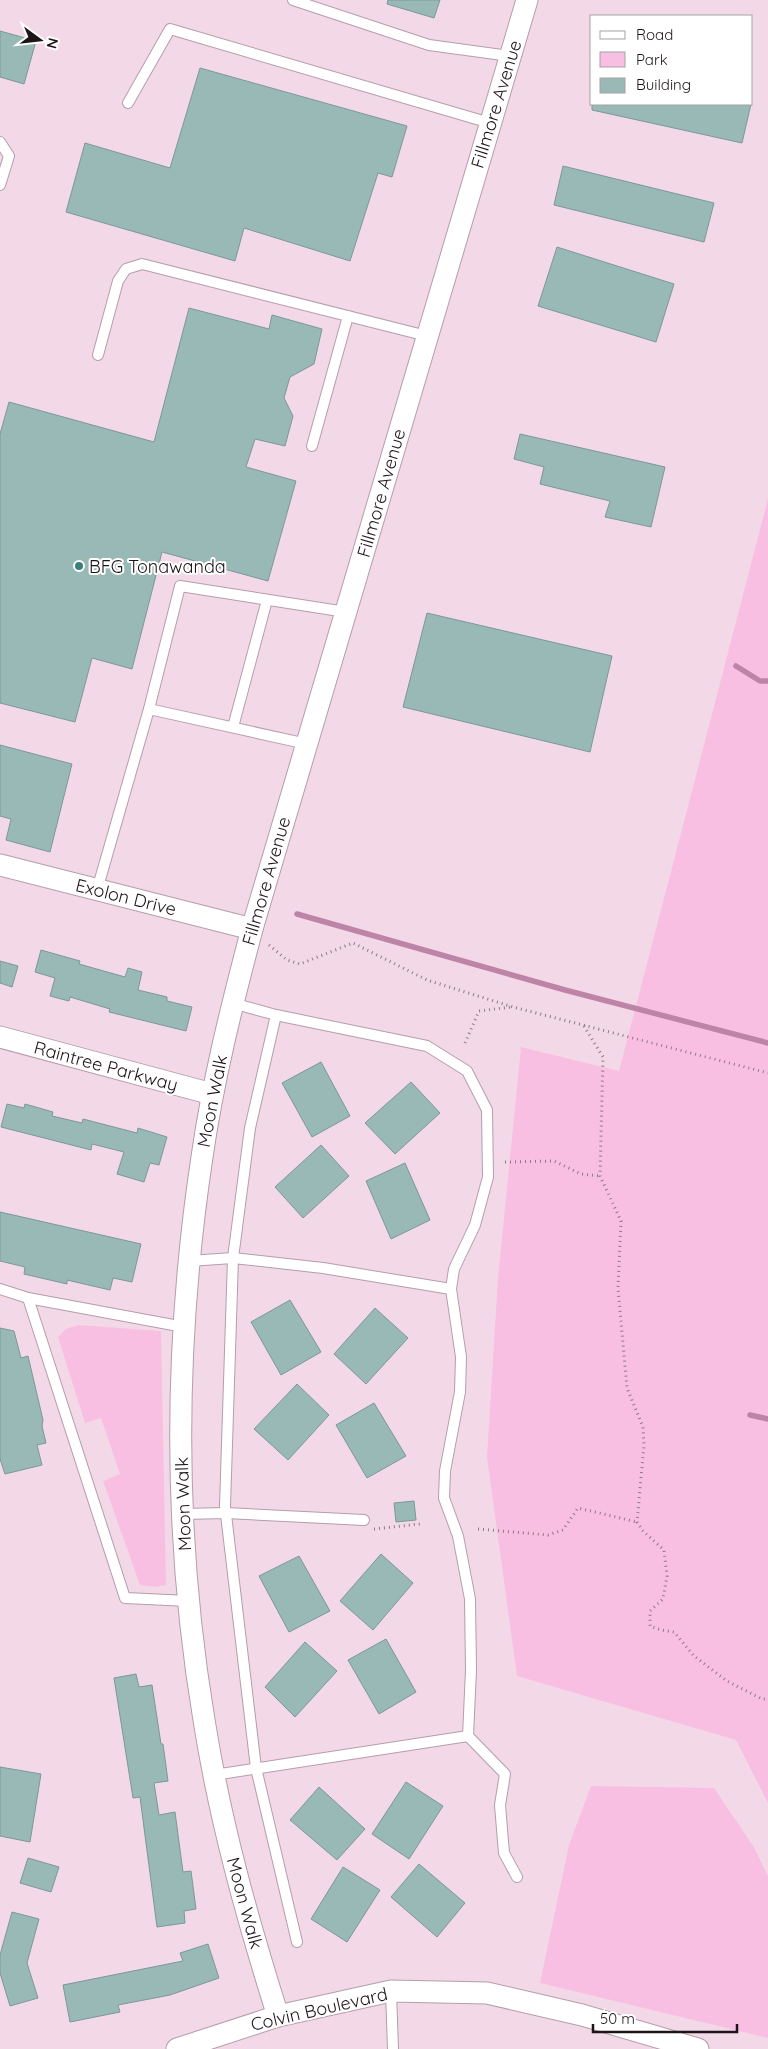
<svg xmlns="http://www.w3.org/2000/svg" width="768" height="2049" viewBox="0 0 768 2049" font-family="Quicksand,sans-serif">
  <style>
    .green { fill: #f9bfe2 }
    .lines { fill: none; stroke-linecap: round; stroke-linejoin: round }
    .stream { stroke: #be84a8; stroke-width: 5.5 }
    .building { fill: #99b9b6; stroke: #7a9995 }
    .service-casing { stroke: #b59dab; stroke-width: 12 }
    .minor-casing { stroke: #b59dab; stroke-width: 23 }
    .path { stroke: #8d7b85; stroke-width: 3; stroke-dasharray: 1 4; stroke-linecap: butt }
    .service { stroke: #fff; stroke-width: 10 }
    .minor { stroke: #fff; stroke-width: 21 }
    .poi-dot { fill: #38807a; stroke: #fff; stroke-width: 2 }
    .labels { text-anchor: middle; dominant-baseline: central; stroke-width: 4; stroke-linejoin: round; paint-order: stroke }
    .street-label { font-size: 18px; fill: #1d1419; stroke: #fff }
    .poi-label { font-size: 18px; fill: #1d1419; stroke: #fff; text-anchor: start }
  </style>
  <rect width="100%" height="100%" fill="#f3d9e8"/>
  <g class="green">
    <path d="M768 499V1803L736 1740 517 1676 487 1457 498 1278 521 1047 619 1071Z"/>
    <path d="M78 1325 161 1331 166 1585 156 1587 140 1585 103 1481 120 1474 101 1418 85 1423 58 1337 66 1329Z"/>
    <path d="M591 1786 714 1788 755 1849 768 1876V2038L540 1983 569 1845Z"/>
  </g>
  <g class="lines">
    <g class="stream">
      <path d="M736 666 760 681H768"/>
      <path d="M297 914 565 990 768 1043"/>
      <path d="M750 1415 768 1419"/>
    </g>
  </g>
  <g class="building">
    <path d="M388 0H440L434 18 387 4Z"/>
    <path d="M0 31 36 41 24 84 0 77Z"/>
    <path d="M200 68 407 126 392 177 378 173 350 261 244 228 235 261 66 212 85 143 170 168Z"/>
    <path d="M592 104H751L742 143 592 110Z"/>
    <path d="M563 166 714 203 704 242 554 205Z"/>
    <path d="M557 247 674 284 656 342 538 306Z"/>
    <path d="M189 308 269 329 272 315 322 329 314 364 290 377 284 398 293 416 285 446 255 439 246 467 296 481 268 581 162 552 132 669 92 658 75 722 0 703V434L9 402 154 442Z"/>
    <path d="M520 434 665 467 651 527 605 517 610 501 540 484 544 467 514 459Z"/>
    <path d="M427 613 612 656 590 752 403 707Z"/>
    <path d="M0 745 72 764 50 852 6 840 11 819 0 816Z"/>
    <path d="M41 950 80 961 79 964 125 977 128 968 142 972 138 990 167 997V1001L192 1007 186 1031 109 1012 110 1009 70 997 69 1001 50 996 55 978 35 972Z"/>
    <path d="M0 961 18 966 12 987 0 983Z"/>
    <path d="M321 1062 350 1116 312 1137 282 1083Z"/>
    <path d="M411 1082 440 1113 395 1154 365 1123Z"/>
    <path d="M7 1104 24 1108 25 1104 53 1112 52 1116 82 1123 83 1119 137 1133 138 1128 167 1137 159 1165 150 1163 144 1182 117 1174 124 1152 92 1144 91 1150 1 1127Z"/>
    <path d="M321 1145 349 1176 303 1218 275 1187Z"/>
    <path d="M405 1163 430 1220 391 1239 366 1181Z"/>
    <path d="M0 1212 141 1244 132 1282 113 1278 110 1290 67 1280V1284L24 1274 25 1267 0 1261Z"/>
    <path d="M290 1300 321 1352 281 1375 251 1322Z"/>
    <path d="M375 1308 408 1338 366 1384 334 1354Z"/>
    <path d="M0 1328 14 1331 21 1358 28 1356 43 1420 42 1426 46 1443 37 1445 42 1465 5 1474 0 1459Z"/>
    <path d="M297 1384 329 1415 288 1460 254 1429Z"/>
    <path d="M374 1403 406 1456 367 1478 336 1425Z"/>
    <path d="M414 1501 416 1520 396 1522 394 1503Z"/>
    <path d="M381 1554 413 1583 373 1630 340 1601Z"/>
    <path d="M299 1556 330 1611 289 1632 259 1576Z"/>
    <path d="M386 1639 416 1692 379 1714 348 1660Z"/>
    <path d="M305 1642 337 1671 295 1717 265 1687Z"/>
    <path d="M136 1674 139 1687 152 1685 161 1744H163L168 1781 154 1783 159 1815 175 1812 183 1872 191 1871 196 1909 184 1911 185 1923 157 1927 140 1797 133 1798 114 1678Z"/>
    <path d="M0 1767 41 1774 30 1842 0 1836Z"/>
    <path d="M406 1782 443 1806 409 1859 372 1834Z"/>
    <path d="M319 1787 365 1829 337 1860 290 1820Z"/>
    <path d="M28 1858 59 1867 51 1892 20 1883Z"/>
    <path d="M419 1864 465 1903 437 1937 391 1897Z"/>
    <path d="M343 1867 380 1890 347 1942 311 1919Z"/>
    <path d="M12 1912 39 1919 27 1963 38 1998 10 2006 0 1973V1955Z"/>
    <path d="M208 1944 219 1978 170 1995 118 2005 120 2012 70 2022 63 1985 183 1961 180 1953Z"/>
  </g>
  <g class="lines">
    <defs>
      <g id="service">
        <path d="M293 0 429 45 510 56"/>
        <path d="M128 103 170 29 490 123"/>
        <path d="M0 142 9 156 0 185"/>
        <path d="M98 355 118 281 126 269 142 264 427 336"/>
        <path d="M312 446 348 316"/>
        <path d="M233 727 267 600"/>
        <path d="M307 744 149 709 180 586 346 612"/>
        <path d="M97 890 149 709"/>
        <path d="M232 1003 276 1015 250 1128 233 1258 225 1506 256 1768 297 1942"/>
        <path d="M189 1261 233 1258 323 1268 451 1289"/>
        <path d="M0 1289 28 1298 184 1327"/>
        <path d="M28 1298 125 1598 189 1601"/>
        <path d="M183 1514 226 1513 364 1520"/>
        <path d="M468 1736 505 1774 500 1805 504 1853 517 1877"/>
        <path d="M214 1775 468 1736 471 1670 470 1599 458 1536 444 1498 445 1471 460 1392 461 1357 451 1289 454 1269 475 1225 488 1177 487 1110 467 1071 427 1046 276 1015"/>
        <path d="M391 1991 393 2049"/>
      </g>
      <g id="minor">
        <path d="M0 865 252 929"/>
        <path d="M0 1037 212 1094"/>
        <path d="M278 2016C247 1918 220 1821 204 1720 173 1534 174 1343 202 1157 213 1080 232 1005 252 929L527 0"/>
        <path d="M177 2049 278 2016 391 1991 487 1993 582 2015 698 2049"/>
      </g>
    </defs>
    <use href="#service" class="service-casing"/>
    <use href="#minor" class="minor-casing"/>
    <g class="path">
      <path d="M269 945 287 960 300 964 353 943 427 980 513 1007 768 1073"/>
      <path d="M584 1026 603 1057 600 1176 621 1221 618 1288 627 1388 643 1427 644 1445 637 1522 643 1531 664 1550 667 1576 663 1599 650 1611V1626L661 1630 674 1632 694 1656 727 1681 762 1699H768"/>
      <path d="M465 1043 479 1011 511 1007"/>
      <path d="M505 1162 554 1161 581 1174 600 1176"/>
      <path d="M374 1529 420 1524"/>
      <path d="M478 1529 548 1535 563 1530 578 1508 637 1522"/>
    </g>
    <use href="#service" class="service"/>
    <use href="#minor" class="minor"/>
  </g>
  <circle class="poi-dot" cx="79" cy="566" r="5"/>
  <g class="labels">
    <g class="street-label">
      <text transform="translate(496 104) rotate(-73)">Fillmore Avenue</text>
      <text transform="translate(381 493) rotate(-74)">Fillmore Avenue</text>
      <text transform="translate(266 881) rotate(-74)">Fillmore Avenue</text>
      <text transform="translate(126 897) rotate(14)">Exolon Drive</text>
      <text transform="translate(106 1066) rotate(15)">Raintree Parkway</text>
      <text transform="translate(212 1101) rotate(-79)">Moon Walk</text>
      <text transform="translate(183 1504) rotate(-92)">Moon Walk</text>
      <text transform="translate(245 1903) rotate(75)">Moon Walk</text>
      <text transform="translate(319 2009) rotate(-13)">Colvin Boulevard</text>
    </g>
    <g class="poi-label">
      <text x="89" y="566">BFG Tonawanda</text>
    </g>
  </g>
  <rect x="590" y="15" width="162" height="90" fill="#ffffff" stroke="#a5a1a3"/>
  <rect x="600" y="31" width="25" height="8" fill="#ffffff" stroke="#a5a1a3"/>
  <text x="636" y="40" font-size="15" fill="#1d1419">Road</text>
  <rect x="600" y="52" width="25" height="15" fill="#f9bfe2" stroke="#a5a1a3"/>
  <text x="636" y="65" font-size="15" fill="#1d1419">Park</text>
  <rect x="600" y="78" width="25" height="15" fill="#99b9b6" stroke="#a5a1a3"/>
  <text x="636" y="90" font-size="15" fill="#1d1419">Building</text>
  <g transform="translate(40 40) rotate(105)" stroke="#ffffff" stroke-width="4" paint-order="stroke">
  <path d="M0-4L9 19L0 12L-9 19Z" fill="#1d1419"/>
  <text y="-8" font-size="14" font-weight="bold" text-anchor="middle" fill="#1d1419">N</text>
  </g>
  <path d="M593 2024v8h144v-8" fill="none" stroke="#1d1419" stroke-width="2.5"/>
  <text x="600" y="2024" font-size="15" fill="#1d1419" stroke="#ffffff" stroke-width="4" paint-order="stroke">50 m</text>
</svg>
